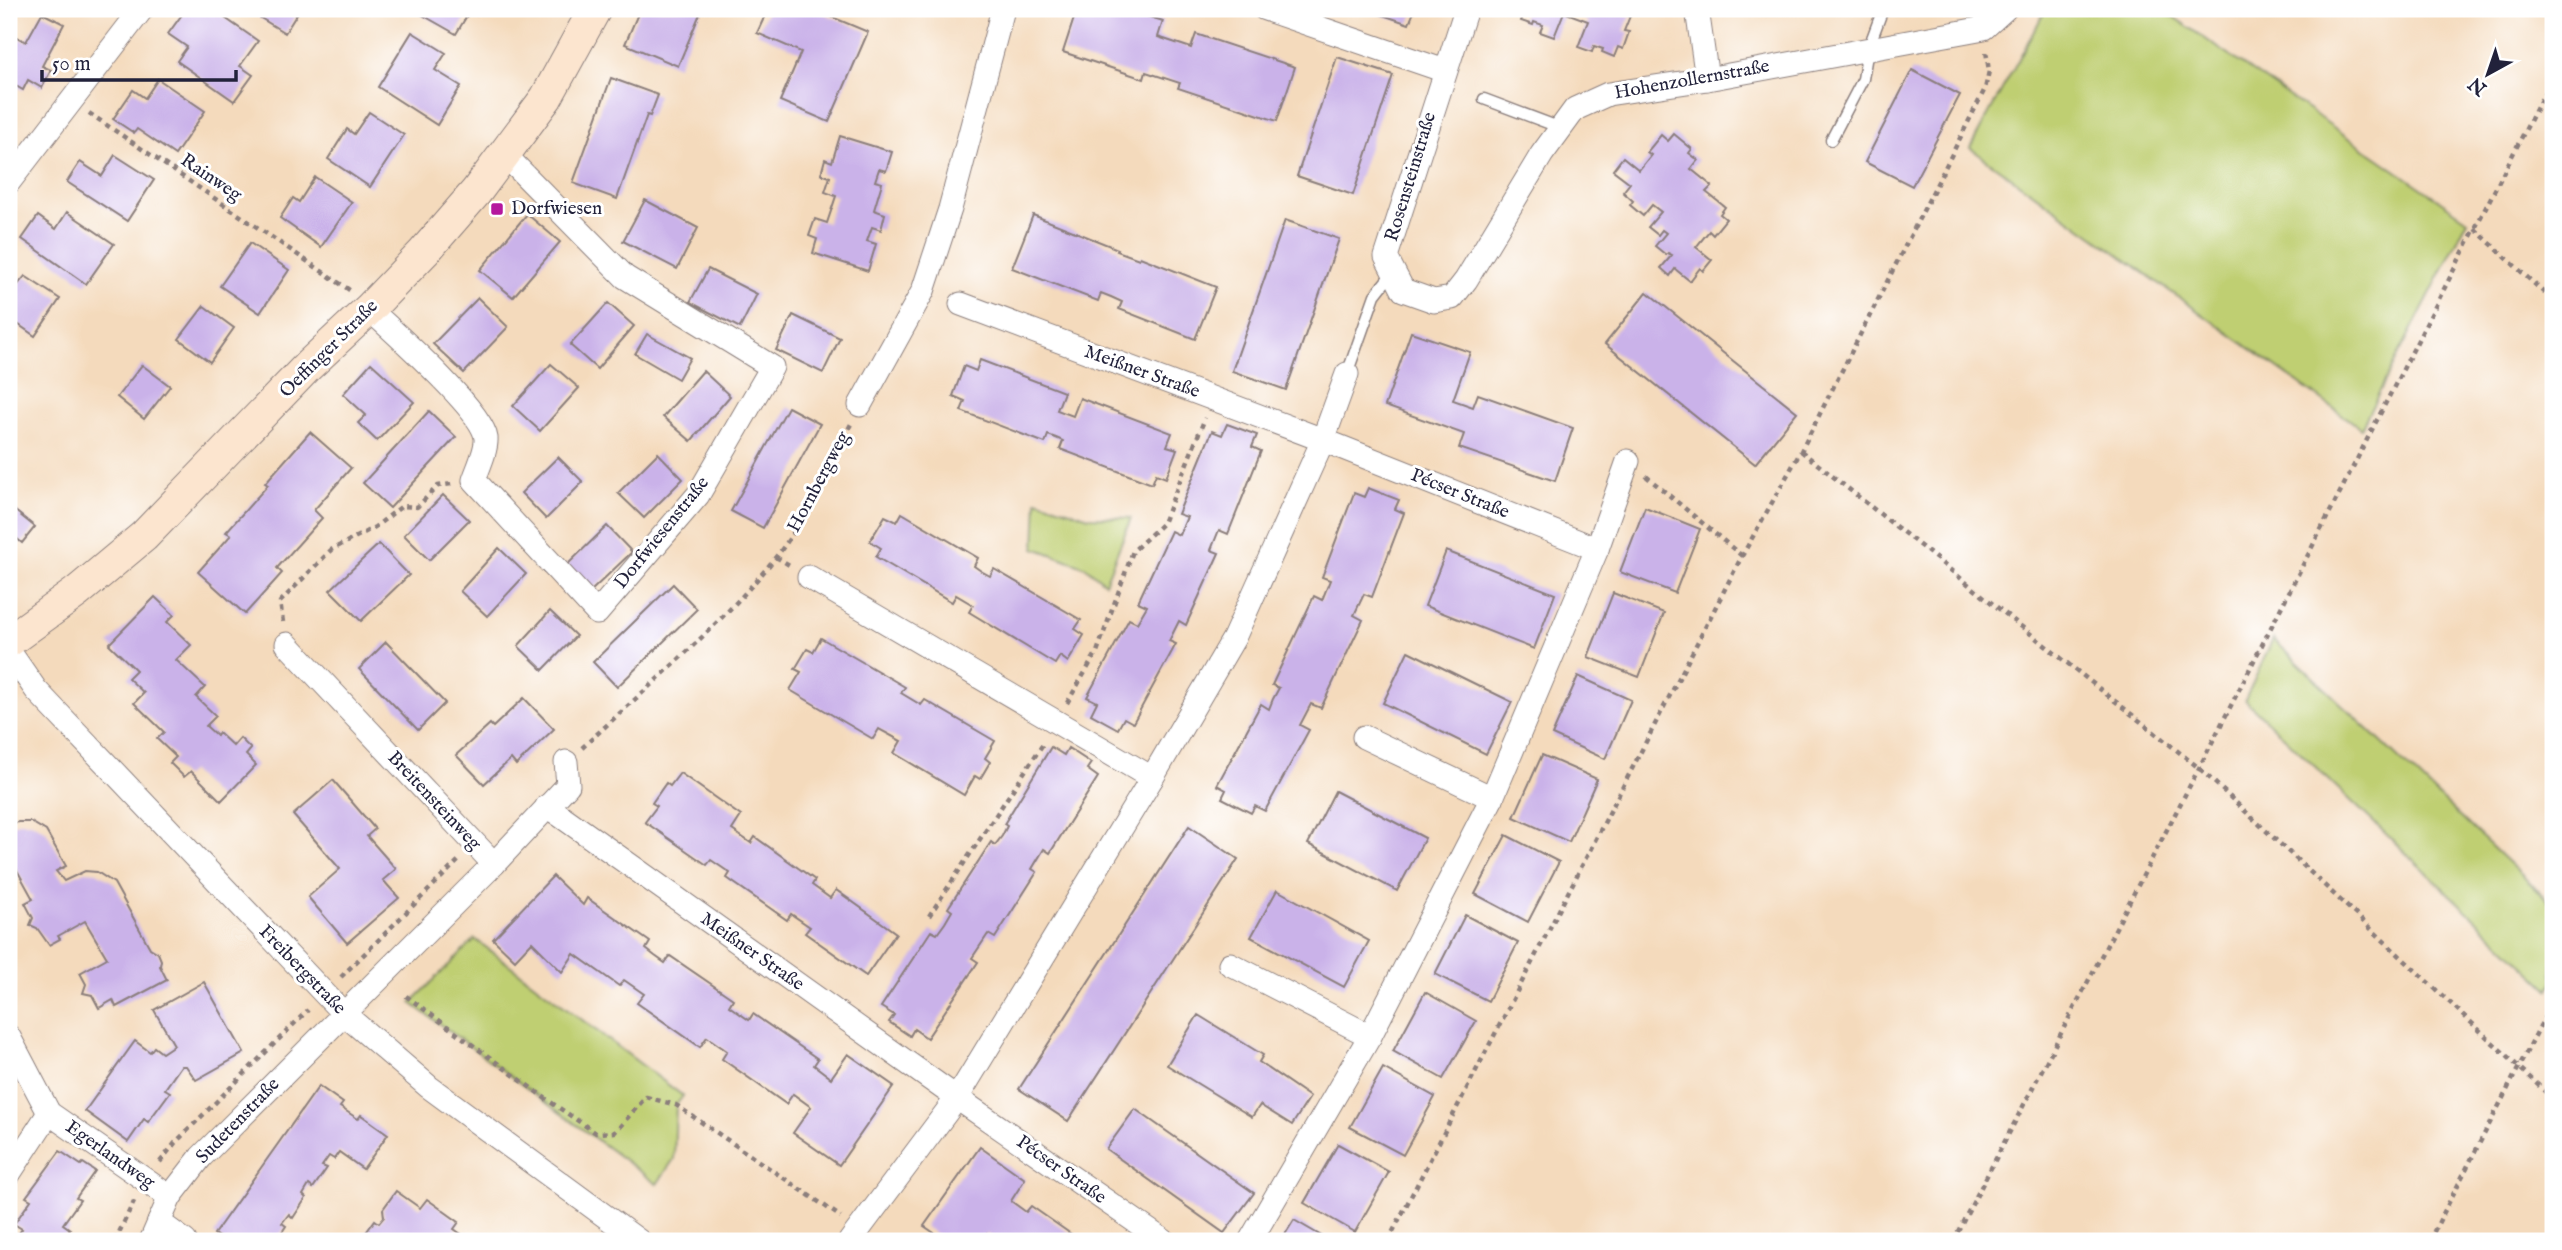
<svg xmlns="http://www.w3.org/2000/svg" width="2562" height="1250" viewBox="0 0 2562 1250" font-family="'IM FELL English',serif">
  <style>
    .green { fill: #bfcf72; stroke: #707856; stroke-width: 2 }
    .building { fill: #cab2e9 }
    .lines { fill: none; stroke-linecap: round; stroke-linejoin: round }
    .lane-casing { stroke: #8b7e7c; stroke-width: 13 }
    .street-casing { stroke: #8b7e7c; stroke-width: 25 }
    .secondary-casing { stroke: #8b7e7c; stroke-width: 34 }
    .path { stroke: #8b7e7c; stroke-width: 4.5; stroke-dasharray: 5 5; stroke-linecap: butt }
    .lane { stroke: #fff; stroke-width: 10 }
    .street { stroke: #fff; stroke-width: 23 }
    .secondary { stroke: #fce5cf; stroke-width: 32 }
    .poi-dot { fill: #b5179e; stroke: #fff; stroke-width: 2.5 }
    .labels { text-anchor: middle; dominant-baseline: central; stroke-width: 6; stroke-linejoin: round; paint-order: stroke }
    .street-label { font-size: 19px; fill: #22223b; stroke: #fff }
    .poi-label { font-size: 19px; fill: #22223b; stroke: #fff; text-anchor: start }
  </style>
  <rect width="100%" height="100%" fill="#fff"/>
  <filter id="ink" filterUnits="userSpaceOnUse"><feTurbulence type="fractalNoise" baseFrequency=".0143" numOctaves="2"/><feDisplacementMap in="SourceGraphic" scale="14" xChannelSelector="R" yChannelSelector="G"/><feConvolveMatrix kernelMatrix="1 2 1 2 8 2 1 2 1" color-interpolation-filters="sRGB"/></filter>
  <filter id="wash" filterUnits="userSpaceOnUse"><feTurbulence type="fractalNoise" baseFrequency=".00686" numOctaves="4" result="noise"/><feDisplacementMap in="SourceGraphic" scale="28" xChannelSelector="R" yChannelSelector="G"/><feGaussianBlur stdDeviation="1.57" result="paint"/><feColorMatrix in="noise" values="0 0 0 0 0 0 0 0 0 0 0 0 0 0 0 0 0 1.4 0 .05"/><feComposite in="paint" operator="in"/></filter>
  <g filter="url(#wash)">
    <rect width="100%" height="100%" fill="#f4dabc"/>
    <g class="green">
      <path d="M2046 9H2162L2468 220 2361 428 1970 148Z"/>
      <path d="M1037 500 1089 517 1131 518 1105 583 1086 567 1035 548Z"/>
      <path d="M2273 639 2553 905V981L2549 989 2245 700Z"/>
      <path d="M475 939 683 1096 676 1105 674 1159 657 1184 411 1003Z"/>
    </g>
    <g id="blocks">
      <g class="building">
        <path d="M186 9H212L258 41 240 66 253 75 234 101 177 61 187 47 168 34Z"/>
        <path d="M246 9H300L285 33Z"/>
        <path d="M412 9H471L456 34Z"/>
        <path d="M640 9H702L678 66 625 44Z"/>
        <path d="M768 9H813L868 32 829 122 780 101 801 52 757 33Z"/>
        <path d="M1077 9H1124L1163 21 1158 37 1191 48 1196 34 1295 67 1277 121 1178 88 1180 83 1146 72 1144 79 1063 52Z"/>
        <path d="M1365 9H1415L1409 24Z"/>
        <path d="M1519 9H1625L1623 14 1630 16 1624 31 1629 32 1623 49 1618 47 1614 57 1602 52 1603 49 1594 46 1592 52 1578 47 1588 21 1564 12 1554 37 1540 32 1543 25 1534 22 1533 25 1521 21 1525 11Z"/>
        <path d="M42 13 64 24 42 66 51 70 42 88 28 80 23 90 9 82V33L26 42Z"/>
        <path d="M412 32 446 53 435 70 461 86 437 125 378 87Z"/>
        <path d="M1337 57 1393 75 1353 195 1297 176Z"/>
        <path d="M1912 70 1960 95 1912 186 1865 162Z"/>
        <path d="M611 78 658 95 650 116 647 115 617 199 573 183Z"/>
        <path d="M158 79 205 111 175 155 137 129 134 133 113 119 133 90 145 98Z"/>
        <path d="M369 112 404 135 370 187 328 159 347 129 354 134Z"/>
        <path d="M1674 134 1692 149 1689 153 1698 160 1691 169 1712 186 1706 192 1725 207 1720 214 1726 219 1713 235 1709 231 1696 247 1712 260 1703 271 1700 268 1690 281 1675 269 1670 276 1661 268 1672 255 1668 253 1666 255 1655 246 1666 233 1662 230 1658 235 1648 227 1661 212 1652 205 1643 216 1630 205 1633 201 1623 192 1630 183 1613 170 1623 157 1639 170 1651 155 1647 152 1661 135 1668 141Z"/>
        <path d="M840 136 892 152 886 171 879 169 875 181 882 183 874 210 885 214 881 230 872 227 867 241 876 244 868 271 813 253 817 239 809 236 815 219 827 223 836 196 825 192 830 177 821 174 825 159 832 162Z"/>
        <path d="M115 155 154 180 127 221 67 182 80 162 102 176Z"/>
        <path d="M315 177 352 202 321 247 280 218 293 198 299 202Z"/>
        <path d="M645 200 698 228 677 269 623 241Z"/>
        <path d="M67 212 114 244 86 284 22 239 38 216 56 229Z"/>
        <path d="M527 214 560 242 513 297 480 270Z"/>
        <path d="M1033 215 1118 249 1117 251 1139 259 1140 257 1216 287 1195 339 1119 309 1122 302 1111 297 1101 293 1098 301 1012 268Z"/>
        <path d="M1285 220 1339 239 1286 390 1232 371Z"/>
        <path d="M250 243 289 270 260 313 220 286Z"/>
        <path d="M708 269 757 294 740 328 690 302Z"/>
        <path d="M25 276 60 299 35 336 9 318V296Z"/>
        <path d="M1647 292 1797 412 1755 464 1605 344Z"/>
        <path d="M478 298 508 327 464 373 433 344Z"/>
        <path d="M608 303 634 326 597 369 570 345Z"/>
        <path d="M204 306 234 328 210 362 179 339Z"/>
        <path d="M793 315 840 338 823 373 776 350Z"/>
        <path d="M1411 332 1470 352 1453 400 1473 407 1478 394 1573 428 1555 481 1459 448 1464 434 1385 406Z"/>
        <path d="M647 334 690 358 678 379 635 354Z"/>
        <path d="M980 360 1064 392 1057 410 1073 416 1080 398 1172 433 1167 446 1177 449 1166 478 1156 474 1152 484 1060 449 1063 441 1056 438 1048 435 1045 443 961 411 965 401 953 396 964 366 976 371Z"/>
        <path d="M371 363 414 402 377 441 358 423 366 415 343 394Z"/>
        <path d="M551 364 579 388 540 431 513 406Z"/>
        <path d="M142 365 170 386 144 419 117 397Z"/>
        <path d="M703 371 730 396 691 441 663 417Z"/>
        <path d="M788 407 820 424 763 528 731 511Z"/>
        <path d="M429 411 456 437 390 508 363 483Z"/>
        <path d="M1227 424 1257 435 1252 447 1261 451 1228 534 1219 530 1211 550 1219 553 1186 625 1179 621 1169 641 1176 644 1133 723 1124 718 1118 729 1091 714 1097 702 1087 697 1129 619 1137 623 1147 606 1138 602 1171 531 1179 535 1187 517 1178 514 1212 431 1222 435Z"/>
        <path d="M310 432 351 468 314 510 322 518 277 568 282 573 245 614 198 572 231 535 226 532 268 485 265 483Z"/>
        <path d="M658 453 683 479 644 518 618 493Z"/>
        <path d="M558 457 583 482 546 519 521 493Z"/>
        <path d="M1368 488 1399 500 1395 509 1404 513 1372 597 1364 594 1354 615 1363 620 1321 708 1311 704 1300 725 1309 730 1265 811 1255 806 1251 813 1222 798 1226 790 1217 785 1261 704 1269 709 1273 699 1279 688 1272 685 1314 596 1322 600 1330 580 1322 577 1354 493 1364 497Z"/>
        <path d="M443 495 469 520 429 560 404 535Z"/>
        <path d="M9 506 35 527 22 543 15 537 9 546Z"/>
        <path d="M1645 507 1700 529 1675 593 1620 572Z"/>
        <path d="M902 513 978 558 974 566 981 571 990 576 994 569 1081 620 1075 629 1084 635 1068 662 1060 656 1055 664 969 612 973 605 956 595 952 602 876 557 881 548 870 541 885 516 897 522Z"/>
        <path d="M607 526 632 552 591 591 567 565Z"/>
        <path d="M379 544 409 575 361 621 330 590Z"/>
        <path d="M499 548 526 574 487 616 460 591Z"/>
        <path d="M1446 551 1555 594 1534 649 1425 606Z"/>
        <path d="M673 584 697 609 617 687 593 662Z"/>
        <path d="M1613 593 1664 613 1639 677 1588 657Z"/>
        <path d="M155 597 174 615 167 622 191 645 176 660 205 687 196 697 216 716 206 726 217 736 219 733 233 746 240 738 251 749 246 755 256 765 221 801 191 771 184 777 170 763 176 757 157 739 164 732 134 703 144 693 128 678 136 670 109 644Z"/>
        <path d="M550 611 576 636 543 670 518 646Z"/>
        <path d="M821 638 905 687 901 693 921 705 925 700 995 741 985 758 990 762 980 779 975 776 964 795 894 753 901 741 879 729 873 739 790 690 801 672 795 669 807 649 813 652Z"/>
        <path d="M386 642 445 703 418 730 359 669Z"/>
        <path d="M1408 651 1512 702 1486 754 1383 703Z"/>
        <path d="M1578 676 1631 700 1605 759 1552 735Z"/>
        <path d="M524 698 554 729 516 765 511 759 484 784 456 755 490 724 493 727Z"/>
        <path d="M1051 747 1064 755 1068 748 1091 763 1087 769 1098 777 1050 853 1044 849 1032 869 1037 872 995 938 988 934 972 958 978 962 927 1038 914 1029 910 1036 889 1022 894 1015 881 1007 931 931 937 934 945 923 952 911 948 908 991 842 995 845 1002 836 1007 826 1004 824Z"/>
        <path d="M1542 755 1597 779 1569 842 1514 817Z"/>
        <path d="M680 773 741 816 732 830 751 843 755 837 815 880 812 885 830 898 836 890 896 933 866 976 805 933 810 927 791 914 787 920 727 878 730 873 711 860 707 865 645 822 657 806 652 803 666 783 670 786Z"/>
        <path d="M333 780 375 829 367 836 396 869 383 880 399 898 347 943 308 897 340 869 293 815Z"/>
        <path d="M1335 791 1425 838 1397 891 1308 844Z"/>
        <path d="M18 822H31L46 831 66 866 56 871 64 881 85 871 97 872 114 883 150 948 158 953 161 960 160 966 167 980 116 1007 113 1000 99 1008 92 995 83 993 86 984 80 973 107 958 85 921 58 936 60 939 49 945 37 928 30 925 33 918 25 903 33 899 17 870 9 876V825Z"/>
        <path d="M1189 826 1238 859 1068 1121 1019 1089Z"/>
        <path d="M1506 835 1559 862 1528 922 1475 894Z"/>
        <path d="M553 876 583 905 587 898 650 942 646 949 655 956 665 963 670 956 733 999 729 1006 749 1020 753 1014 818 1059 814 1065 831 1078 848 1054 894 1086 839 1165 793 1133 811 1107 793 1094 786 1104 722 1059 727 1051 707 1037 700 1047 637 1003 644 994 624 980 619 986 574 954 562 972 532 942 515 960 493 939Z"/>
        <path d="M1277 890 1369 941 1344 987 1251 937Z"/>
        <path d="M1465 915 1518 943 1488 1001 1435 974Z"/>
        <path d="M204 982 244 1053 196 1080 186 1066H181L165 1089 170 1092 148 1122 144 1119 128 1142 85 1111 135 1041 150 1052 154 1047 162 1053 174 1045 154 1010Z"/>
        <path d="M1425 992 1476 1021 1443 1079 1393 1051Z"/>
        <path d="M1198 1015 1263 1055 1259 1062 1310 1097 1292 1125 1260 1105 1252 1117 1167 1065Z"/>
        <path d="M1383 1068 1435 1097 1403 1155 1350 1127Z"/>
        <path d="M319 1086 343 1103 340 1107 358 1119 361 1115 388 1134 363 1169 339 1152 334 1159 329 1156 322 1166 327 1168 313 1188 309 1185 303 1195 306 1198 293 1218 289 1214 282 1223 286 1226 276 1241H224L214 1234Z"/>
        <path d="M1135 1109 1254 1193 1224 1233 1106 1149Z"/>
        <path d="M1338 1144 1389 1172 1355 1232 1304 1203Z"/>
        <path d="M980 1147 1025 1179 1011 1201 1026 1212 1031 1206 1081 1241H997L987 1234 982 1241H946L924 1226Z"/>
        <path d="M60 1151 81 1165 83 1163 95 1171 76 1198 80 1200 63 1224 70 1229 61 1241H13L22 1229 14 1224 31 1200 26 1197Z"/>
        <path d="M396 1191 420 1208 427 1199 459 1222 454 1229 471 1241H360L375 1220 379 1223 384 1217 383 1209Z"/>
        <path d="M1294 1220 1330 1241H1281Z"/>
      </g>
    </g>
  </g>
  <g filter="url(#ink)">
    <use href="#blocks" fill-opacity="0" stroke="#8b7e7c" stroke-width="2"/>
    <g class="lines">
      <defs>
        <g id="lane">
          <path d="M1484 99 1561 128"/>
          <path d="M1831 140 1863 79 1868 49 1883 9"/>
          <path d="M1347 374 1375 295 1393 272"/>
        </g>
        <g id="street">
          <path d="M1265 9 1445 71"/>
          <path d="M1466 9 1386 257 1403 290 1434 301 1452 298 1466 280 1542 154 1575 109 1608 94 1707 79 1984 28 2005 9"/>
          <path d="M1697 9 1707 79"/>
          <path d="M9 182 142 9"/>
          <path d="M961 304 1323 440 1597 549"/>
          <path d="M369 309C393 331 483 411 486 438 487 450 478 468 474 480L597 613 698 495 772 367 625 277 504 154"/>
          <path d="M860 405 923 291 950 209 1003 9"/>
          <path d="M809 577 1152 778"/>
          <path d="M287 644 494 864"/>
          <path d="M9 651 36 690 343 1013 429 1087 639 1241"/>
          <path d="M1364 737 1492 798"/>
          <path d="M547 806 957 1098 1164 1241"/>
          <path d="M1230 964 1370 1036"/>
          <path d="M9 1037 49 1113 170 1197"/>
          <path d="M9 1174 49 1113"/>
          <path d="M159 1222 185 1241"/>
          <path d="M151 1241 170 1197 201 1157 494 864 568 785 566 762"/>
          <path d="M850 1241 957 1098 1152 778 1234 638 1323 440 1347 374"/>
          <path d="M1250 1241 1370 1036 1492 798 1597 549 1628 461"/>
        </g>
        <path id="secondary" d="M9 641 77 592 144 536 309 365 369 309 424 252 476 192 546 98 595 9"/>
      </defs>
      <use href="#lane" class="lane-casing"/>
      <use href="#street" class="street-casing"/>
      <use href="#secondary" class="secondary-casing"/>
      <g class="path">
        <path d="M89 113 351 291"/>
        <path d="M2475 229 2553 301"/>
        <path d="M1801 451 2199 768 2553 1099"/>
        <path d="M1646 476 1742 556"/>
        <path d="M776 557 791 566"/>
        <path d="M283 622 280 602 331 550 375 527 402 506 417 507 438 486 452 484"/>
        <path d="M1067 703 1097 652 1133 551 1163 523 1205 418"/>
        <path d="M582 748C647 687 720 627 775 558 807 519 827 468 851 424"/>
        <path d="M929 916 1045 741"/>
        <path d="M341 977 459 860"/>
        <path d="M406 996 549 1101 596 1133 615 1132 646 1097 676 1105 841 1217"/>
        <path d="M160 1162 175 1143 308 1010"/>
        <path d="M115 1241 134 1201"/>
        <path d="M1388 1241 1742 556 1801 451 1985 89 1989 71 1986 51"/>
        <path d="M1953 1241 2199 768 2553 76"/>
        <path d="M2429 1241 2553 1001"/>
      </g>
      <use href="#lane" class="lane"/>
      <use href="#street" class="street"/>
      <use href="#secondary" class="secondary"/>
    </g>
  </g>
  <rect class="poi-dot" x="490" y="202" width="14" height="14" rx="3.5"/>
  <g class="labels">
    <g class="street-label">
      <text transform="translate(1692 80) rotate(-10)">Hohenzollernstraße</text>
      <text transform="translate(1411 177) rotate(-73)">Rosensteinstraße</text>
      <text transform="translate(211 178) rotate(34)">Rainweg</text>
      <text transform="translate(329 349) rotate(-45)">Oeffinger Straße</text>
      <text transform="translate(1142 372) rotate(20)">Meißner Straße</text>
      <text transform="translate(819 482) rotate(-62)">Hornbergweg</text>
      <text transform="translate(1460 494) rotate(22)">Pécser Straße</text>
      <text transform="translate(662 533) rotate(-51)">Dorfwiesenstraße</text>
      <text transform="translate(434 801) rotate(47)">Breitensteinweg</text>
      <text transform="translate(752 952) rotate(35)">Meißner Straße</text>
      <text transform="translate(302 970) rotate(46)">Freibergstraße</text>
      <text transform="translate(238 1121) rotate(-46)">Sudetenstraße</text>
      <text transform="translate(110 1155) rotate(35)">Egerlandweg</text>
      <text transform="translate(1061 1170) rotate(35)">Pécser Straße</text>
    </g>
    <g class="poi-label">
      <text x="511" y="209">Dorfwiesen</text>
    </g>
  </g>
  <rect width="2562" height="1250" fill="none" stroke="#fff" stroke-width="35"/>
  <g transform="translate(2488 74) rotate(220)" stroke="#ffffff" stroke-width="5" paint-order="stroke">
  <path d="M0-5L12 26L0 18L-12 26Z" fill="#22223b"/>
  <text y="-10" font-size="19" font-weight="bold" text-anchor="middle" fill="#22223b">N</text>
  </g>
  <path d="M42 70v10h194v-10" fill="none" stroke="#22223b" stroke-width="3.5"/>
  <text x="52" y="70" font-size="21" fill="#22223b" stroke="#ffffff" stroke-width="5" paint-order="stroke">50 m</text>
</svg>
